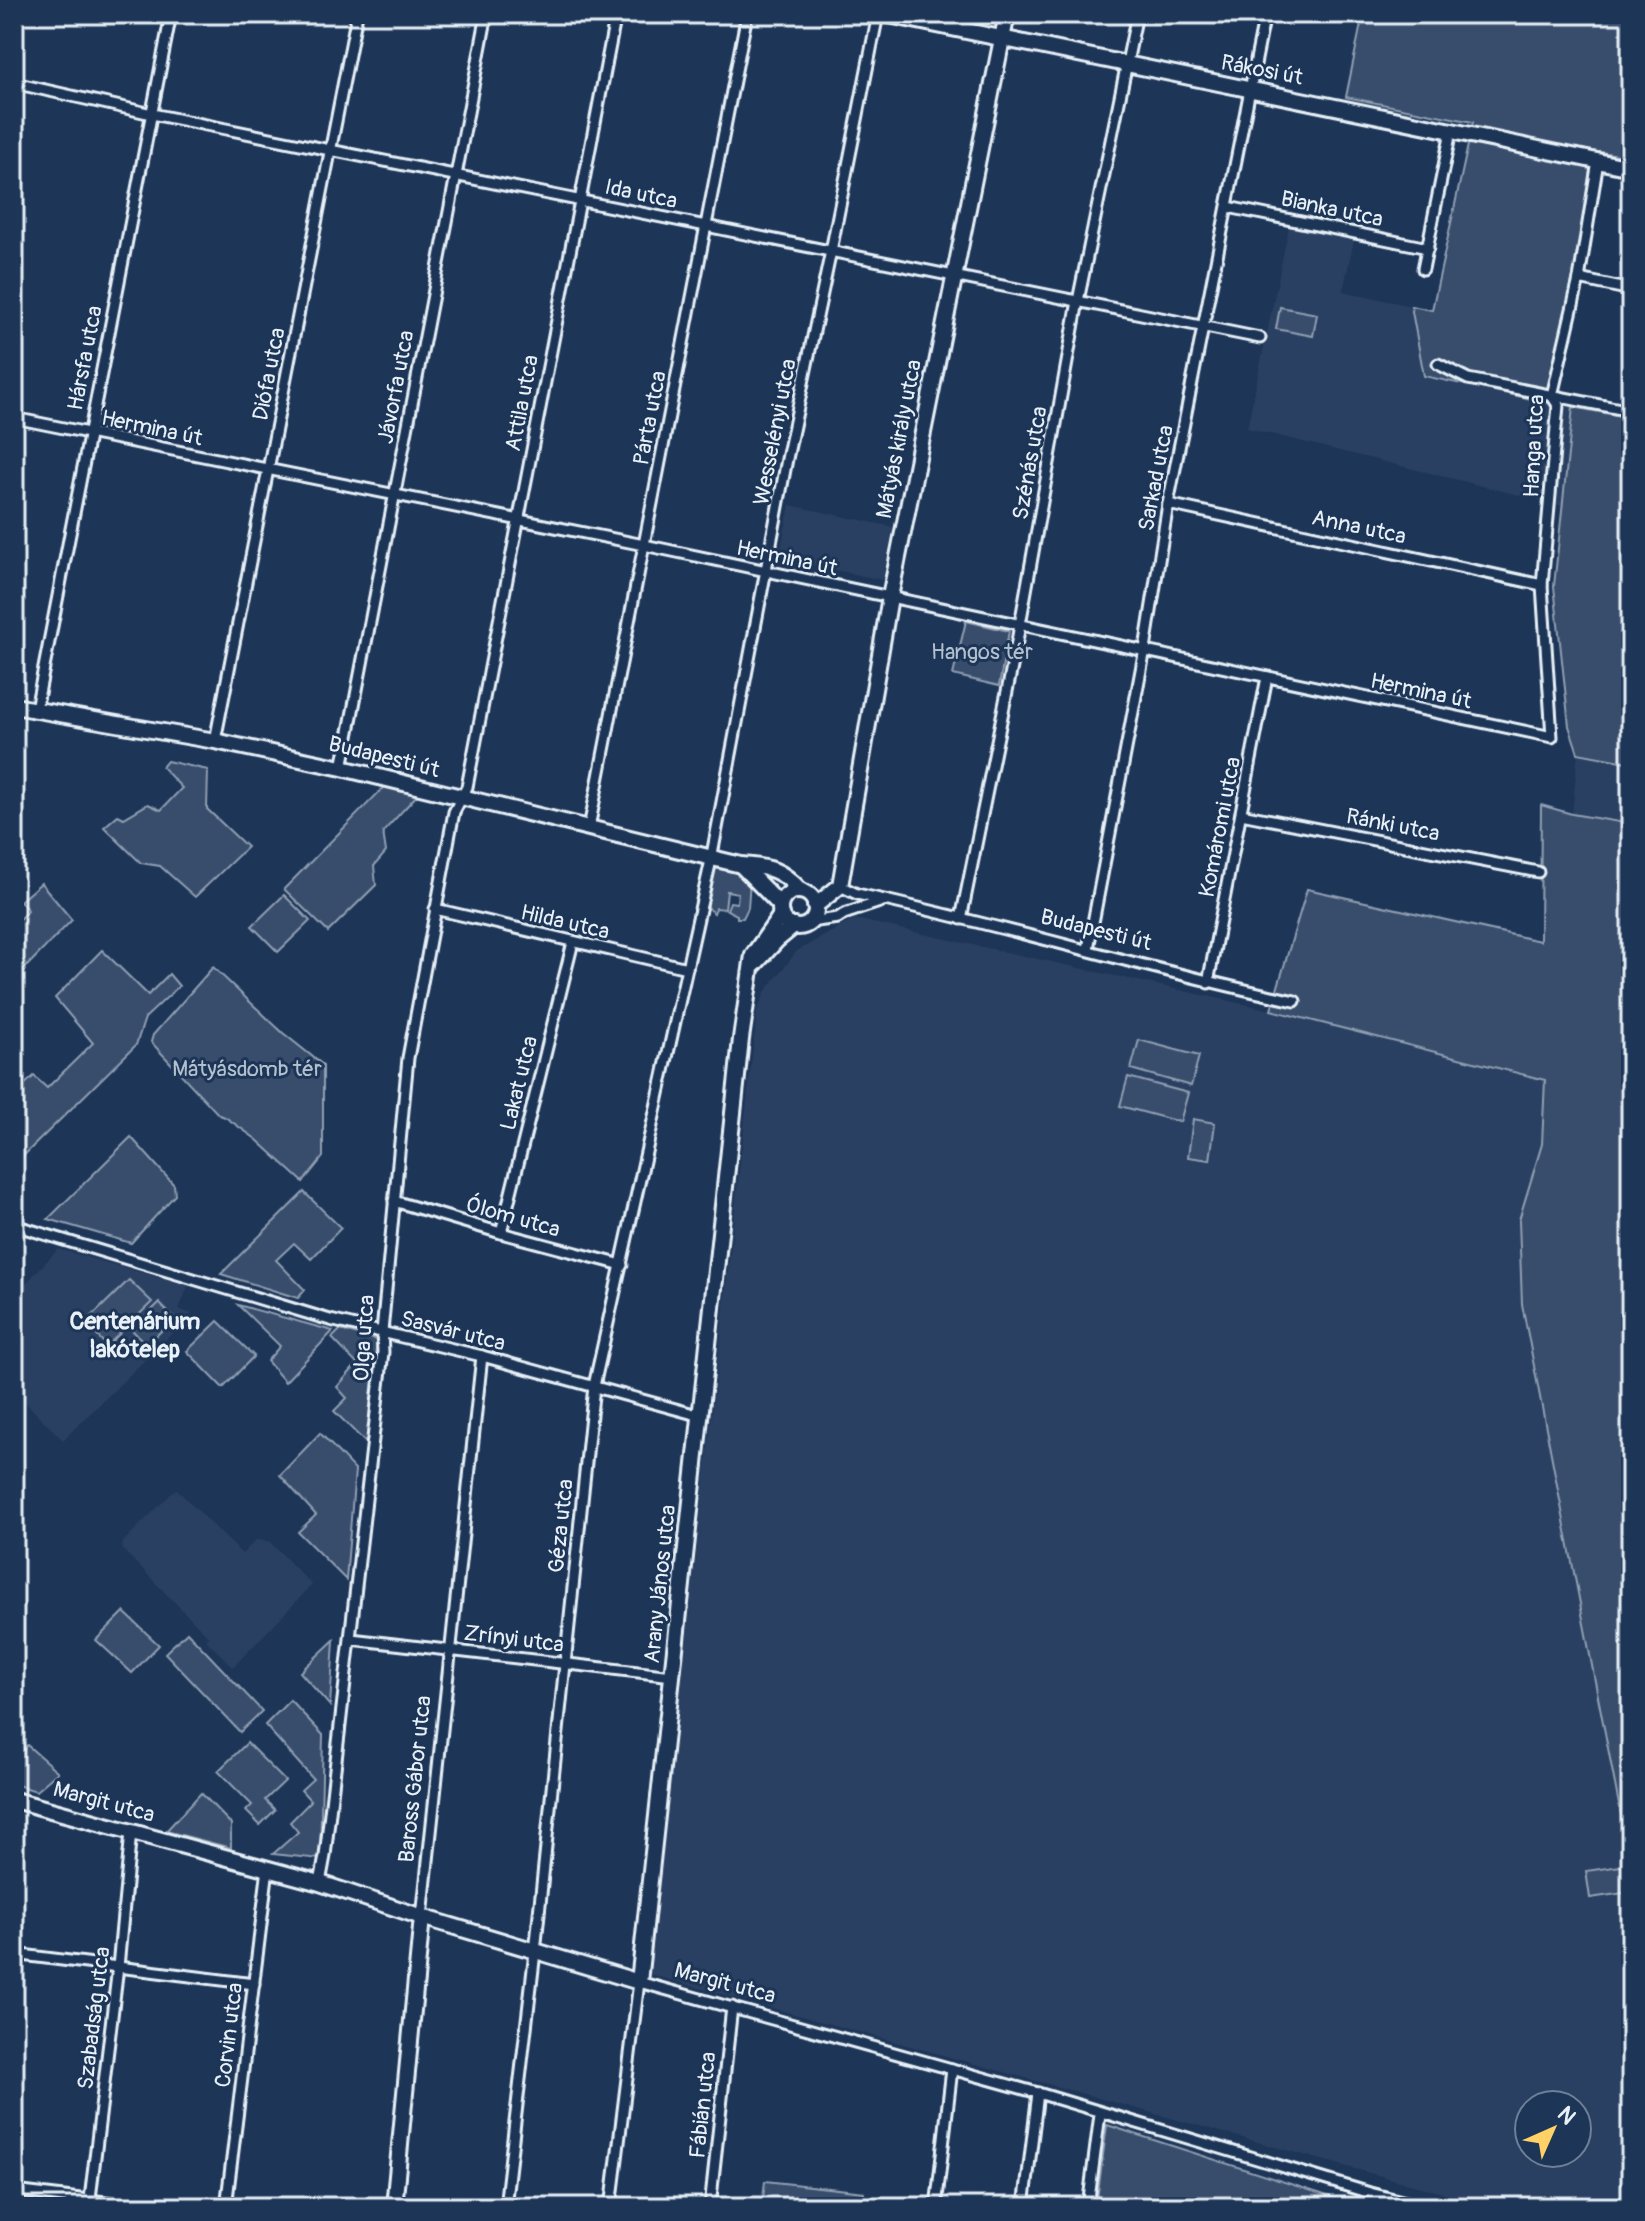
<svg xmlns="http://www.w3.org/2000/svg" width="1645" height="2221" viewBox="0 0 1645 2221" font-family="Pangolin,sans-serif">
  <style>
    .built { fill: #2a4162; fill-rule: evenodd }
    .green { fill: #374d6c; stroke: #909fb2; stroke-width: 2 }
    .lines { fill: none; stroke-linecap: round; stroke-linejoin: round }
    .street-casing { stroke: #e8f1f8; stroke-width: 15 }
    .secondary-casing { stroke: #e8f1f8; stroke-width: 20 }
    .street { stroke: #1d3557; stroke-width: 9 }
    .secondary { stroke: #1d3557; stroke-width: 14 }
    .labels { text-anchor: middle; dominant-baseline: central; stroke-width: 6; stroke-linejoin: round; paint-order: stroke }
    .street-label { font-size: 22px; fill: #e8f1f8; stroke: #1d3557 }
    .park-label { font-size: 22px; fill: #b3c0ce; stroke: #1d3557 }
    .neighbourhood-label { font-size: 24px; font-weight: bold; fill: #e8f1f8; stroke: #1d3557 }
  </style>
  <rect width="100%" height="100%" fill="#1d3557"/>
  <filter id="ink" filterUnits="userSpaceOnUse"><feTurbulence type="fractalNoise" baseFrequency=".0125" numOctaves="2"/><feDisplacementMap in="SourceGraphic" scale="16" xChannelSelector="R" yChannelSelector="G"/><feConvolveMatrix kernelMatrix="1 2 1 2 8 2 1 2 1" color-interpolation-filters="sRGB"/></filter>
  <g filter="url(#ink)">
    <g class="built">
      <path d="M1289 227 1354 240 1343 291 1411 306 1424 376 1573 407 1563 506 1247 428Z"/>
      <path d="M790 505 893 527 882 580 779 558Z"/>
      <path d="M1578 753 1631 763V824L1572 814Z"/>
      <path d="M855 919 1271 1010 1545 1080 1542 1144 1519 1220 1522 1304 1631 1867V2207H1493L649 1974 757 1012 765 992 797 951ZM1529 2105H1577V2153H1529Z"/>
      <path d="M58 1249 188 1286 179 1309 192 1314 63 1440 14 1391V1296Z"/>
      <path d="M176 1489 242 1554 256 1540 269 1541 312 1585 233 1667 206 1640 209 1637 122 1549 123 1542Z"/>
    </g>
    <g class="green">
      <path d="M1363 14H1631V157L1600 152 1550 403 1424 376 1411 306 1432 310 1473 122 1346 97Z"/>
      <path d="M1280 307 1317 314 1313 336 1276 329Z"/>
      <path d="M1573 407 1631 418V763L1578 753 1569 726 1554 586Z"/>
      <path d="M966 621 1009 631 999 686 953 675Z"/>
      <path d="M167 761 208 770 207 809 247 847 195 897 160 866 141 863 104 827 118 815 124 818 148 804 161 810 182 788 162 767Z"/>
      <path d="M385 786 418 794 383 832 386 852 374 866 376 885 328 932 284 889Z"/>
      <path d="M1541 805 1572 814 1631 824V1867L1522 1304 1519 1220 1542 1144 1545 1080 1271 1010 1307 889 1540 941Z"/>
      <path d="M716 865 742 869 750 880 748 908 743 918H737V915L727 910 730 902 737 903 738 893 727 891 725 909 716 908 714 913 708 908 707 897Z"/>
      <path d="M41 883 72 920 23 970 14 962V945L18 940 14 934V925L28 910 20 901Z"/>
      <path d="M284 895 310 921 278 952 252 926Z"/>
      <path d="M102 950 148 995 169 974 179 986 145 1018 136 1045 14 1165V1094L34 1076 47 1088 93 1043 55 998Z"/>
      <path d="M213 967 283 1033 323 1065V1157L303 1182 256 1139 225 1117 219 1115 151 1042 153 1035Z"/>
      <path d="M1139 1040 1199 1056 1191 1086 1131 1069Z"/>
      <path d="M1128 1077 1188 1093 1180 1122 1120 1106Z"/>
      <path d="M1193 1119 1215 1123 1210 1160 1188 1157Z"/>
      <path d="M131 1137 174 1185 175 1195 131 1243 48 1219Z"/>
      <path d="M304 1192 341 1228 311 1259 294 1243 276 1260 305 1290 298 1298 221 1274Z"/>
      <path d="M129 1280 152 1302 107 1346 85 1323Z"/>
      <path d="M159 1303 174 1318 147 1345 132 1330Z"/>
      <path d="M238 1305 333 1331 285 1382 267 1361 280 1346Z"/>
      <path d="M218 1321 254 1356 223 1388 187 1351Z"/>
      <path d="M340 1330 377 1340 366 1443 334 1411 347 1398 337 1387 357 1364 332 1338Z"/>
      <path d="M320 1433 355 1470 346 1580 298 1532 316 1515 280 1475Z"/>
      <path d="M124 1612 159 1645 132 1673 96 1640Z"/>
      <path d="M187 1632 262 1711 240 1732 165 1653Z"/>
      <path d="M334 1640 330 1706 300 1672Z"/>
      <path d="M290 1700 323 1735 320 1859 273 1854 298 1832 290 1822 311 1801 301 1790 313 1779 265 1725Z"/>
      <path d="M247 1743 285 1781 265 1800 275 1810 260 1825 246 1811 252 1805 218 1771Z"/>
      <path d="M27 1745 58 1772 36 1791 14 1784V1758Z"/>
      <path d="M201 1793 231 1824V1848L166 1831Z"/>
      <path d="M1628 1865 1631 1892 1590 1898 1586 1871Z"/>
      <path d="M1107 2125 1362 2207H1096Z"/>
      <path d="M765 2181 864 2192 862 2207H762Z"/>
    </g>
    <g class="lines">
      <defs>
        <g id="street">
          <path d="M14 83 152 114 1260 338"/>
          <path d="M1228 207 1428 248"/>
          <path d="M1423 269 1451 131"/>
          <path d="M1579 279 1631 290"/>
          <path d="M1438 364 1468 379 1631 411"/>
          <path d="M14 418 644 545 1552 737 1542 585 1558 405 1552 396 1579 279 1598 161"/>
          <path d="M1168 504 1542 585"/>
          <path d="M36 709 171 14"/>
          <path d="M215 741 357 14"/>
          <path d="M342 768 487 14"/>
          <path d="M1241 814 1538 872"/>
          <path d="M589 828 747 14"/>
          <path d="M840 886 857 894C1004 925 1148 970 1295 1001"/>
          <path d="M435 909 687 968"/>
          <path d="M961 919 1016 647 1078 301 1137 14"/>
          <path d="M810 922 838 918 844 914 883 901"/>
          <path d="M1088 949 1145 649 1168 504 1265 14"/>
          <path d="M1208 983 1267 677"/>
          <path d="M394 1201 501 1233 622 1265"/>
          <path d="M14 1225 330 1320 482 1356 701 1416"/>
          <path d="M501 1233 573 942"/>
          <path d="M351 1639 673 1676"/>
          <path d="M320 1883 325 1856 383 1352 382 1332 408 1058 454 812 467 787 616 14"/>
          <path d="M422 1917 482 1356"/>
          <path d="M14 1954 254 1984"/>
          <path d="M14 2191 147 2207"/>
          <path d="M89 2207 118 1967 131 1832"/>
          <path d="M226 2207 268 1868"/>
          <path d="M505 2207 535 1952 594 1386 711 860 787 459 831 251 878 14"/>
          <path d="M611 2207 639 1982 1038 2093 1370 2193 1426 2207"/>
          <path d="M710 2207 732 2007"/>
          <path d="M936 2207 952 2069"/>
          <path d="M1024 2207 1038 2093"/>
          <path d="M1088 2207 1100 2114"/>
        </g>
        <g id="secondary">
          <path d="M884 14 1631 168"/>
          <path d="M14 706 215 741 342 768 741 865C770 867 781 869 801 891"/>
          <path d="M741 865 780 905"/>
          <circle cx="798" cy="909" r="18"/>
          <path d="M815 906 840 886 890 597 1007 14"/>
          <path d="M755 964 777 940 794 926"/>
          <path d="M14 1800 320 1883 422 1917 639 1982 741 1039 753 955 781 915"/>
          <path d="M394 2207 422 1917"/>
        </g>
      </defs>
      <use href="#street" class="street-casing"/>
      <use href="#secondary" class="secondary-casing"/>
      <use href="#street" class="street"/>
      <use href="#secondary" class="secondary"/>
    </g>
  </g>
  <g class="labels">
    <g class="street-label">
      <text transform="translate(1262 70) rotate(11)">Rákosi út</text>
      <text transform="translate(641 194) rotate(12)">Ida utca</text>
      <text transform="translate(1332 209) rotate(12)">Bianka utca</text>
      <text transform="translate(85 358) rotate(-79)">Hársfa utca</text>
      <text transform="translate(269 374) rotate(-79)">Diófa utca</text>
      <text transform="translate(396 387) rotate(-79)">Jávorfa utca</text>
      <text transform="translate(522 403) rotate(-79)">Attila utca</text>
      <text transform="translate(650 418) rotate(-79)">Párta utca</text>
      <text transform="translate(152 428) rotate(12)">Hermina út</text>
      <text transform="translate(775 432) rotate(-79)">Wesselényi utca</text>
      <text transform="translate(899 439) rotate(-79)">Mátyás király utca</text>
      <text transform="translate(1534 446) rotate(-87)">Hanga utca</text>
      <text transform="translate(1030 463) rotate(-80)">Szénás utca</text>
      <text transform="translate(1156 478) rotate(-79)">Sarkad utca</text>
      <text transform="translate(1359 527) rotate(12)">Anna utca</text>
      <text transform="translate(787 558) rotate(12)">Hermina út</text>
      <text transform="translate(1421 691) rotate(12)">Hermina út</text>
      <text transform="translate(384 757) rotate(14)">Budapesti út</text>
      <text transform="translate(1393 825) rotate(11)">Ránki utca</text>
      <text transform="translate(1220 827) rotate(-79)">Komáromi utca</text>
      <text transform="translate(565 922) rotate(13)">Hilda utca</text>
      <text transform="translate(1096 930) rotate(14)">Budapesti út</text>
      <text transform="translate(519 1083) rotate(-76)">Lakat utca</text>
      <text transform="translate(513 1217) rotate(16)">Ólom utca</text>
      <text transform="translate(453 1331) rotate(14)">Sasvár utca</text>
      <text transform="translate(364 1338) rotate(-86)">Olga utca</text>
      <text transform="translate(561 1526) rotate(-84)">Géza utca</text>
      <text transform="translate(660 1584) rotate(-84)">Arany János utca</text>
      <text transform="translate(514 1639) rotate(7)">Zrínyi utca</text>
      <text transform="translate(415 1779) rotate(-84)">Baross Gábor utca</text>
      <text transform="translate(104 1802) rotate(15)">Margit utca</text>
      <text transform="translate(725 1983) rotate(15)">Margit utca</text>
      <text transform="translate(94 2018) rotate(-83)">Szabadság utca</text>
      <text transform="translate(229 2035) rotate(-83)">Corvin utca</text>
      <text transform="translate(703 2105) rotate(-84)">Fábián utca</text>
    </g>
    <g class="park-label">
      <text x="982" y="652">Hangos tér</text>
      <text x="247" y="1069">Mátyásdomb tér</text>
    </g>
    <g class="neighbourhood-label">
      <text x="135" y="1321">Centenárium<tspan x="135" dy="28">lakótelep</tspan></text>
    </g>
  </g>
  <rect width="1645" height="2221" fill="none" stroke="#1d3557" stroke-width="48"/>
  <rect x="24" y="24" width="1597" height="2173" fill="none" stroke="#e8f1f8" stroke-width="3" filter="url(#ink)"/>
  <g transform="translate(1553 2129) rotate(45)"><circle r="38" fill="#1d3557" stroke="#6e8097" stroke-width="2"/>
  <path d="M0-6L14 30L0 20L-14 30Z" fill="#ffd166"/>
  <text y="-12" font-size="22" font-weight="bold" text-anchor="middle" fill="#e8f1f8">N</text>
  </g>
</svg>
